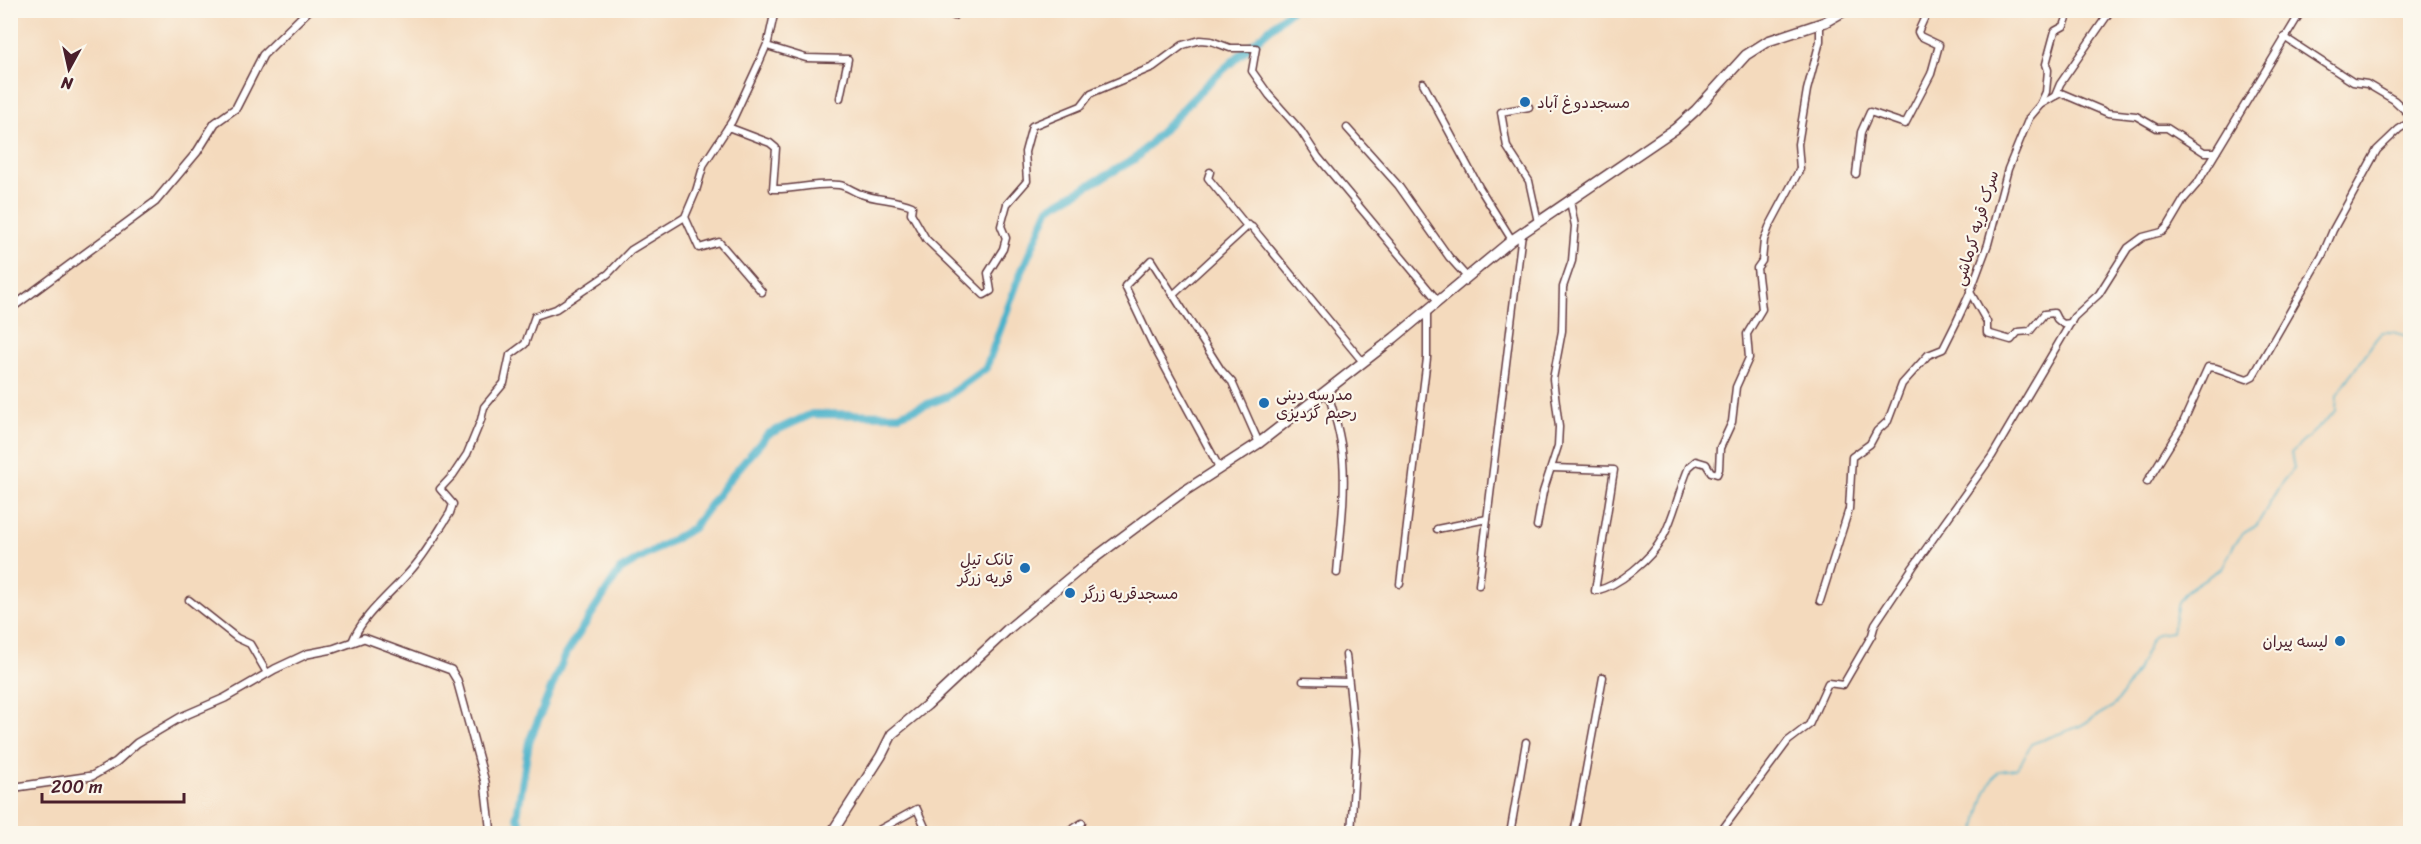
<svg xmlns="http://www.w3.org/2000/svg" width="2421" height="844" viewBox="0 0 2421 844" font-family="Sriracha,'Playpen Sans Arabic',sans-serif">
  <style>
    .lines { fill: none; stroke-linecap: round; stroke-linejoin: round }
    .stream { stroke: #4cb2ca; stroke-width: 1.5 }
    .river { stroke: #4cb2ca; stroke-width: 8 }
    .minor-casing { stroke: #643b41; stroke-width: 9 }
    .tertiary-casing { stroke: #643b41; stroke-width: 10 }
    .trunk-casing { stroke: #643b41; stroke-width: 12 }
    .minor { stroke: #fff; stroke-width: 6 }
    .tertiary { stroke: #fff; stroke-width: 7 }
    .trunk { stroke: #fff; stroke-width: 9 }
    .poi-dot { fill: #1f6fb2; stroke: #fbf7ec; stroke-width: 2 }
    .labels { text-anchor: middle; dominant-baseline: central; stroke-width: 4.5; stroke-linejoin: round; paint-order: stroke }
    .poi-label { font-size: 16px; fill: #4a1f2b; stroke: #fbf7ec; text-anchor: start }
    .street-label { font-size: 16px; fill: #4a1f2b; stroke: #fbf7ec }
  </style>
  <rect width="100%" height="100%" fill="#fbf7ec"/>
  <filter id="ink" filterUnits="userSpaceOnUse"><feTurbulence type="fractalNoise" baseFrequency=".0167" numOctaves="2"/><feDisplacementMap in="SourceGraphic" scale="12" xChannelSelector="R" yChannelSelector="G"/><feConvolveMatrix kernelMatrix="1 2 1 2 8 2 1 2 1" color-interpolation-filters="sRGB"/></filter>
  <filter id="wash" filterUnits="userSpaceOnUse"><feTurbulence type="fractalNoise" baseFrequency=".008" numOctaves="4" result="noise"/><feDisplacementMap in="SourceGraphic" scale="24" xChannelSelector="R" yChannelSelector="G"/><feGaussianBlur stdDeviation="1.35" result="paint"/><feColorMatrix in="noise" values="0 0 0 0 0 0 0 0 0 0 0 0 0 0 0 0 0 1.4 0 .05"/><feComposite in="paint" operator="in"/></filter>
  <g filter="url(#wash)">
    <rect width="100%" height="100%" fill="#f4dabd"/>
    <g class="lines">
      <path class="stream" d="M1975 834C1980 810 1983 790 1999 771L2016 769 2021 763 2031 744 2080 726 2115 705 2137 671 2151 640 2157 634 2172 632 2178 602 2186 591 2223 567 2235 543 2244 533 2257 525 2283 481 2294 468 2291 453 2336 411 2337 395 2376 339 2382 332H2393L2410 337"/>
      <path class="river" d="M525 834 517 816 529 742 565 655 620 570 693 528 728 481 768 434 812 414 899 415 946 397 986 368 1020 275 1049 208 1135 159 1206 85 1291 10"/>
    </g>
  </g>
  <g filter="url(#ink)">
    <g class="lines">
      <defs>
        <g id="minor">
          <path d="M945 10 954 16"/>
          <path d="M2284 37 2353 82 2367 84 2394 100 2410 115"/>
          <path d="M767 46 806 58 848 59 840 98"/>
          <path d="M1423 83 1479 187 1512 240"/>
          <path d="M2055 96 2061 93 2108 113 2136 116 2157 128H2167L2204 152H2216"/>
          <path d="M2040 105 2055 96 2060 84 2111 10"/>
          <path d="M1529 107 1501 112 1507 147 1529 181 1538 222"/>
          <path d="M728 127 770 143 776 148 773 189C795 190 817 182 839 185 847 186 854 192 861 194 877 200 896 199 912 206L911 213 926 239 984 295 991 291 988 273 1003 249 1006 238 1001 226 1007 204 1027 181 1025 152 1032 126 1081 106 1091 93 1153 67 1183 45 1200 40 1211 41 1230 48H1256L1252 71 1269 95 1301 131 1318 157 1438 301"/>
          <path d="M1347 128 1398 185 1449 257 1467 277"/>
          <path d="M1210 172 1208 178 1246 225 1252 227 1363 362"/>
          <path d="M1856 174 1861 132 1870 112 1905 124 1931 74 1939 45 1920 36 1918 32 1928 10"/>
          <path d="M685 217 699 248 719 242 762 292"/>
          <path d="M1970 292 1987 322V333L2011 340 2018 332 2030 331 2044 314 2054 313 2057 319 2063 324 2071 323"/>
          <path d="M1173 295 1249 225"/>
          <path d="M1327 390C1334 413 1341 436 1343 459 1346 497 1340 536 1337 573"/>
          <path d="M1552 468 1614 470 1595 591C1619 586 1651 559 1663 537 1675 515 1679 489 1689 467L1696 461 1706 464 1711 472 1717 474 1719 469 1720 448 1732 422 1736 387 1749 358 1747 334 1762 309 1757 268 1762 261 1764 240 1769 227 1800 169 1798 144 1807 90 1820 41V24"/>
          <path d="M1220 469 1152 343 1125 286 1151 260 1221 370 1232 382 1259 443"/>
          <path d="M2147 482 2181 427 2208 367 2216 368 2247 379 2253 376 2322 256 2333 230 2377 150 2399 129 2410 122"/>
          <path d="M1537 526 1543 492 1558 446 1559 427 1553 379 1562 331 1563 287 1572 261 1575 226 1570 201"/>
          <path d="M1437 529 1487 519"/>
          <path d="M1400 584 1427 358V310"/>
          <path d="M1479 585 1522 233"/>
          <path d="M189 600 237 638 250 644 267 673"/>
          <path d="M1820 601 1849 509 1852 457 1870 444 1877 431 1888 421 1902 384 1928 355 1943 349 1956 323 1969 295 1988 244 2008 169 2029 118 2040 105 2046 92 2048 70 2046 64 2055 31 2064 26 2070 10"/>
          <path d="M352 642C363 613 398 588 417 563 429 548 439 530 450 513L453 504 440 489 453 475 467 454 481 420 484 407 504 383 510 355 525 344 535 316 556 309 608 274 631 250 685 217 696 191 704 164 732 121 758 65 768 42 775 10"/>
          <path d="M1346 655 1356 750 1351 834"/>
          <path d="M1303 681 1348 682"/>
          <path d="M877 834 879 830 917 809 928 834"/>
          <path d="M1065 834 1082 823"/>
          <path d="M1510 834 1526 742"/>
          <path d="M1574 834 1603 677"/>
          <path d="M1719 834 1788 741 1809 725 1828 683 1843 685 1872 635 1875 624 1913 567 1992 456 2074 317 2099 294 2128 248 2143 237 2162 232 2168 226 2184 199 2197 184 2302 10"/>
        </g>
        <g id="tertiary">
          <path d="M10 309 155 202 197 152 215 123 236 108 263 55 309 10"/>
          <path d="M10 788 92 776 116 762 137 743 181 717 225 698 275 669 307 654 333 649 364 638 451 670 457 680 485 782 491 834"/>
        </g>
        <path id="trunk" d="M831 834 881 756 892 734 927 705 1007 630 1085 565 1183 492 1259 443 1394 338 1512 240 1675 129 1696 110 1746 55 1768 41 1825 22 1846 10"/>
      </defs>
      <use href="#minor" class="minor-casing"/>
      <use href="#tertiary" class="tertiary-casing"/>
      <use href="#trunk" class="trunk-casing"/>
      <use href="#minor" class="minor"/>
      <use href="#tertiary" class="tertiary"/>
      <use href="#trunk" class="trunk"/>
    </g>
  </g>
  <g class="poi-dot">
    <circle cx="1525" cy="102" r="6"/>
    <circle cx="1264" cy="403" r="6"/>
    <circle cx="1025" cy="568" r="6"/>
    <circle cx="1070" cy="593" r="6"/>
    <circle cx="2340" cy="641" r="6"/>
  </g>
  <g class="labels">
    <g class="poi-label">
      <text x="1537" y="102">مسجددوغ آباد</text>
      <text x="1276" y="394">مدرسه دینی<tspan x="1276" dy="18">رحیم گردیزی</tspan></text>
      <text x="1013" y="559" text-anchor="end">تانک تیل<tspan x="1013" dy="18">قریه زرگر</tspan></text>
      <text x="1082" y="593">مسجدقریه زرگر</text>
      <text x="2328" y="641" text-anchor="end">لیسه پیران</text>
    </g>
    <g class="street-label">
      <text transform="translate(1976 228) rotate(-73)">سرک قریه کرماشی</text>
    </g>
  </g>
  <rect width="2421" height="844" fill="none" stroke="#fbf7ec" stroke-width="36"/>
  <g transform="translate(69 69) rotate(188)" stroke="#fbf7ec" stroke-width="4.5" paint-order="stroke">
  <path d="M0-4.5L10 22L0 15L-10 22Z" fill="#4a1f2b"/>
  <text y="-9" font-size="16" font-weight="bold" text-anchor="middle" fill="#4a1f2b">N</text>
  </g>
  <path d="M42 793v9h142v-9" fill="none" stroke="#4a1f2b" stroke-width="3"/>
  <text x="51" y="793" font-size="18" fill="#4a1f2b" stroke="#fbf7ec" stroke-width="4.5" paint-order="stroke">200 m</text>
</svg>
